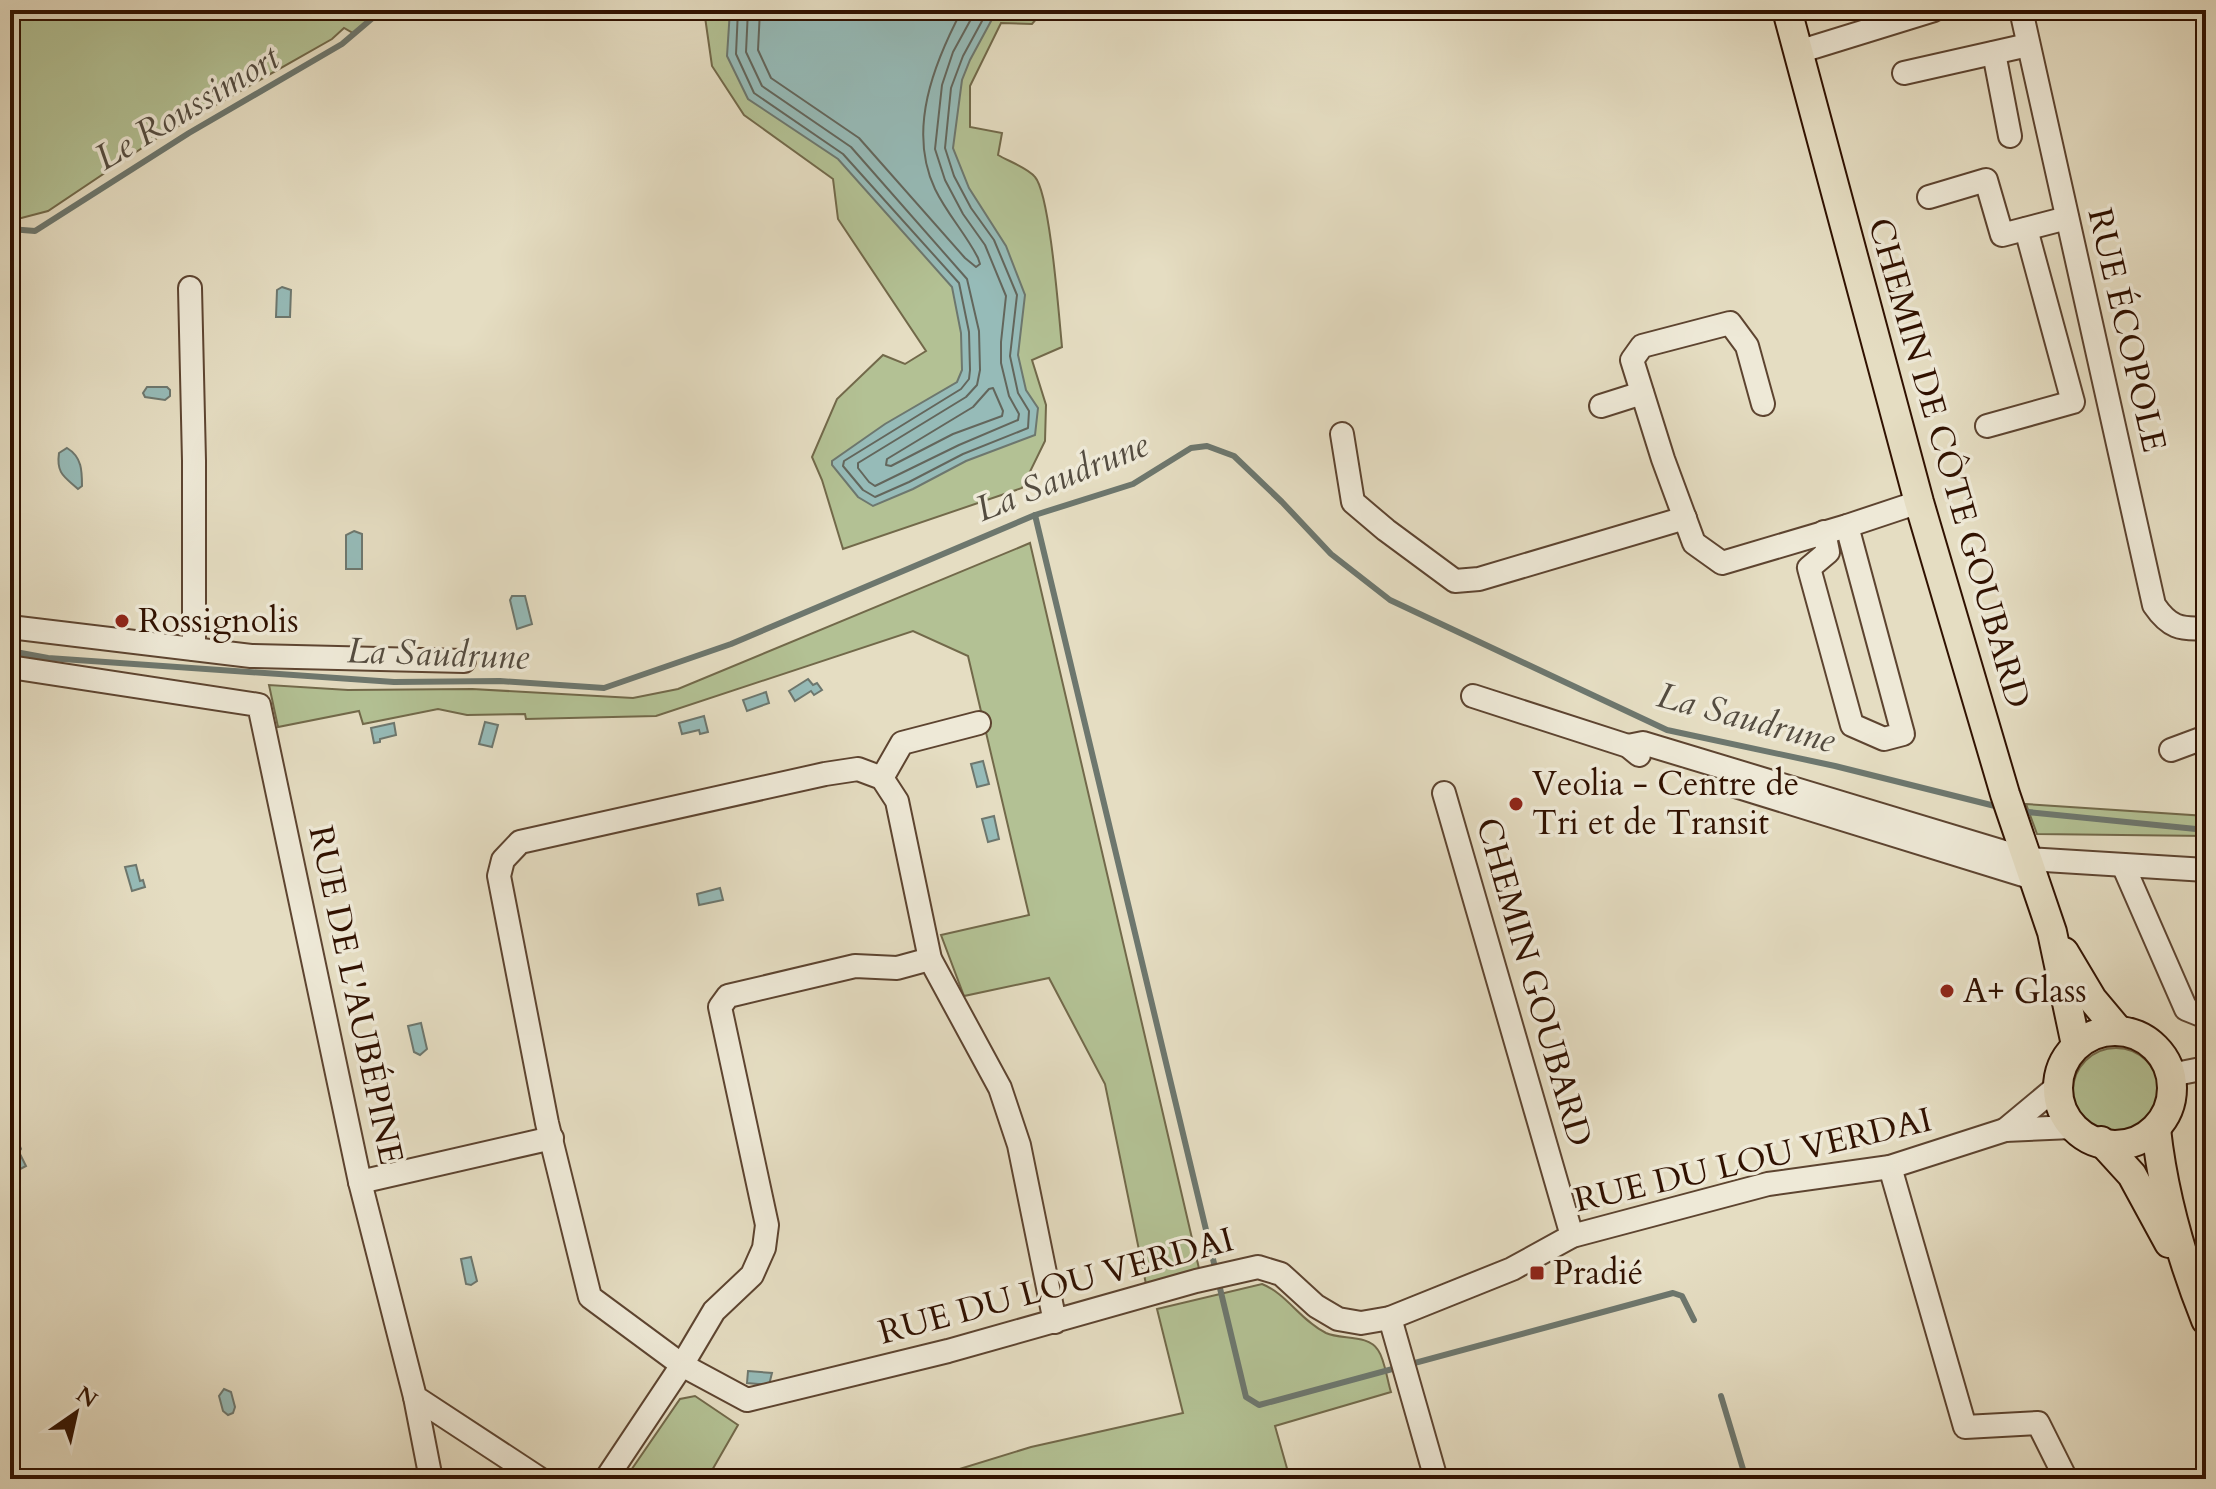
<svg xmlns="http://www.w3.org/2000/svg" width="2216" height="1489" viewBox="0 0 2216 1489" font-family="Cardo,serif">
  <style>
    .green { fill: #b3c194; stroke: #72694a; stroke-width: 2 }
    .water { fill: #96bbb8; stroke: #6d776e; stroke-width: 2 }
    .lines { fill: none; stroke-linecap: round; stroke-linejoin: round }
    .shore { stroke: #63665c; stroke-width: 2 }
    .stream { stroke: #6d776e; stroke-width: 6 }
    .minor-casing { stroke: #5d4430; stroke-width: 26 }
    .major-casing { stroke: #301100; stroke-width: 32 }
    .minor { stroke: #eee9d7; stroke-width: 22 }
    .major { stroke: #e5ddc2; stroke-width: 28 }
    .poi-dot { fill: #8f2418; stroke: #eee9d7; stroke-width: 3 }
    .labels { text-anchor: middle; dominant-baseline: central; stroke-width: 7; stroke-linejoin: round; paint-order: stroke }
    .street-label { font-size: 34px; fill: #301100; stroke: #eee9d7 }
    .poi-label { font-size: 34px; fill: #301100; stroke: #eee9d7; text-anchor: start }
    .water-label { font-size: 36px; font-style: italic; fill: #544c40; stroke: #eee9d7 }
  </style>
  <rect width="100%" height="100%" fill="#e5ddc2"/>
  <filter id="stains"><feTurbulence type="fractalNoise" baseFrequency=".0025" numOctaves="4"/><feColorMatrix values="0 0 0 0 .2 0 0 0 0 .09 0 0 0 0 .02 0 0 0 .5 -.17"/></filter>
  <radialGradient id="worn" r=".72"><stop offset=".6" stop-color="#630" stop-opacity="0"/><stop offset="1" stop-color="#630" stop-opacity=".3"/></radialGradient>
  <g class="green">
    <path d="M10 10H382L353 33 344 28 332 39 154 140 48 211 10 221Z"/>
    <path d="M704 10H1044L1032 24 1001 23 970 86V127L1002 133 998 155C1008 161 1028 168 1035 177 1050 194 1059 317 1062 347L1032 360 1046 405 1045 441 1022 488 843 549 822 480 812 457 837 399 883 355 905 364 926 351 838 219 833 179 744 115 712 66Z"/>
    <path d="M1030 543 1201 1277 1147 1289 1105 1084 1049 978 964 996 941 935 1029 915 968 656 913 631 656 716 526 719 525 714 467 715 438 709 363 724 359 711 278 727 269 685 348 690 472 689 633 698 678 689Z"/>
    <path d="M2026 804 2206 816V836L2037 834Z"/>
    <circle cx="2116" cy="1091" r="43"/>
    <path d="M1262 1284C1287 1294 1300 1320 1326 1333 1341 1340 1368 1334 1378 1350 1385 1360 1387 1380 1391 1392L1275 1426 1290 1479H927L1031 1447 1183 1413 1157 1309Z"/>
    <path d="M695 1396 738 1425 707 1479H625L680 1399Z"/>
  </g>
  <g class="water">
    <path d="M730 10H997L970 60 962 80 953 148 969 188 1006 246 1025 295 1018 355 1026 390 1038 408 1035 435 966 461 913 489 873 506 858 497 832 465V461L885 424 957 382 962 370 961 333 952 287 838 159 748 99 727 56Z"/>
    <path d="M282 287 291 290 290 317H276L277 290Z"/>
    <path d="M147 387H167L170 390V396L165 400 145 397 143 393Z"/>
    <path d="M67 448C82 457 82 471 82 486L78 489C65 477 56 474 59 453Z"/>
    <path d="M354 531 362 534V569H346V535Z"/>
    <path d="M512 596H525L532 624 517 629 510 600Z"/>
    <path d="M808 679 813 685 817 683 822 690 814 695 811 691 795 701 789 691Z"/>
    <path d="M766 692 769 703 747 711 743 700Z"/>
    <path d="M704 716 708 732 700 734 699 730 682 734 679 723Z"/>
    <path d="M485 722 498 725 492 747 479 744Z"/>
    <path d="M394 723 396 735 380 739V742L374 743 371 728Z"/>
    <path d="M983 761 989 784 977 787 971 764Z"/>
    <path d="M994 816 999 839 988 842 982 819Z"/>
    <path d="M136 865 140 881 143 880 145 887 132 891 125 867Z"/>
    <path d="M720 888 723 900 699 905 697 894Z"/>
    <path d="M421 1023 427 1049 420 1055 414 1052 408 1026Z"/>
    <path d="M13 1140 16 1145 19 1144 21 1149 19 1152 26 1166 13 1173 10 1167V1142Z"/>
    <path d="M471 1257 477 1281 471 1285 466 1284 461 1259Z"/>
    <path d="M748 1371 772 1373 769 1385 747 1383Z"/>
    <path d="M224 1389 231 1392 235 1407 233 1413 228 1415 223 1411 219 1396Z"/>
  </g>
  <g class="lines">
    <g class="shore">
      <path d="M738 10 736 54 754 93 843 154 959 283 969 332 970 370 969 379 961 389 844 461 843 466 863 490 875 497 909 482 963 454 1028 428 1029 411 1018 393 1010 356 1017 295 994 240 971 208 954 176 945 148 951 88 963 56 988 10"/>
      <path d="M748 10 746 52 762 86 851 147 967 279 979 331 980 370 977 385 966 397 858 463V468L869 482 875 486 959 445 1018 420 1019 414 1009 396 1001 363V342L1006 296 985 245 963 214 945 180 935 149 942 85 953 52 976 10"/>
      <path d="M760 10 758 50 771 78 859 138 965 258 976 267 980 264 978 258C966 234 947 214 935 189 907 130 934 63 962 10"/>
      <path d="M993 388 1003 411 1002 416 953 434 891 466 886 465 887 459 973 407 989 389Z"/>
    </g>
    <g class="stream">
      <path d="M10 229 35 231 189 133 342 44 382 10"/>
      <path d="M1035 515 1246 1397 1259 1405 1673 1293 1682 1296 1694 1320"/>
      <path d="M10 651 48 658 394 682 500 681 604 688 731 644 1035 515 1133 484 1191 448 1207 446 1234 456 1282 502 1331 554 1390 600 1667 730 1835 766 1999 807"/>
      <path d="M2018 811 2206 830"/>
      <path d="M1721 1396 1746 1479"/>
    </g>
    <defs>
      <g id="minor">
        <path d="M2021 10 2154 605C2169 627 2180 630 2206 628"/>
        <path d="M1798 52 1934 10"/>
        <path d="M1994 53 2010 136"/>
        <path d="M1904 73 2028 45"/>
        <path d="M1929 197 1986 180 2002 235 2067 218"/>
        <path d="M190 288 194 461V649"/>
        <path d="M1763 404 1747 346 1730 323 1642 346 1632 360 1663 459 1694 543 1722 563 1847 526 1919 502"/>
        <path d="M1601 406 1642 393"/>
        <path d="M1987 426 2073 402 2026 229"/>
        <path d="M1342 434 1353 502 1386 530 1455 581 1479 579 1685 518"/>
        <path d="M1824 532 1828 552 1809 568 1852 725 1884 739 1903 734 1847 526"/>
        <path d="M10 627 251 656 464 661"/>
        <path d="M10 667 259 705 360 1182 415 1397 540 1479"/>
        <path d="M1473 696 1628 746 1639 755"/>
        <path d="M1628 746 1643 743 2027 859 2206 870"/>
        <path d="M2171 750 2206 737"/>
        <path d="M882 778 902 743 979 723"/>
        <path d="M1729 784 2033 878"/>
        <path d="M1444 793 1572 1236"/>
        <path d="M2123 865 2186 1009 2206 1017"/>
        <path d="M2171 1075 2206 1068"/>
        <path d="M2005 1130 2059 1085"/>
        <path d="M1890 1167 1965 1427 2038 1423 2066 1479"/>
        <path d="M360 1182 552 1138"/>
        <path d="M1390 1318 1436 1479"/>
        <path d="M1055 1322 1019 1145 1000 1088 930 959 897 801 882 778 858 769 825 774 520 842 503 860 499 876 547 1123 590 1297 682 1365 747 1400 948 1351 1196 1281 1258 1267 1281 1274 1316 1306 1338 1319 1361 1323 1390 1318 1512 1269 1572 1236 1768 1184 1890 1167 2005 1130 2072 1127"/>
        <path d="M415 1397 431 1479"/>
        <path d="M606 1479 682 1365 714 1311 752 1275 764 1248 767 1225 720 1007 728 996 855 966 897 968 930 959"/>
      </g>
      <g id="major">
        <path d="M1787 10 1919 502 2005 794 2052 932 2076 1045"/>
        <path d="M2064 952 2092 999 2118 1030"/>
        <circle cx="2115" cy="1088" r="57"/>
        <path d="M2156 1129C2163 1193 2182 1260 2206 1320"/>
        <path d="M2101 1141 2132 1175 2169 1243"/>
      </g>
    </defs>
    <use href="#minor" class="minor-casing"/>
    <use href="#major" class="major-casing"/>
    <use href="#minor" class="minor"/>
    <use href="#major" class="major"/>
  </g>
  <g class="poi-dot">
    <circle cx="122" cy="621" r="8"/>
    <circle cx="1516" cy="804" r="8"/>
    <circle cx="1947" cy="991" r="8"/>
    <rect x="1529" y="1265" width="16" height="16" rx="4"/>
  </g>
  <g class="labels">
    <g class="street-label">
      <text transform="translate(2127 330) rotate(77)">RUE ÉCOPOLE</text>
      <text transform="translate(1949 463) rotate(74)">CHEMIN DE CÔTE GOUBARD</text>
      <text transform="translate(1534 982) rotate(74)">CHEMIN GOUBARD</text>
      <text transform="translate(356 995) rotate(78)">RUE DE L'AUBÉPINE</text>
      <text transform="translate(1753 1160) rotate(-13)">RUE DU LOU VERDAI</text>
      <text transform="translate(1056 1286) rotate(-15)">RUE DU LOU VERDAI</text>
    </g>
    <g class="poi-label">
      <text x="138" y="621">Rossignolis</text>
      <text x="1532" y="784">Veolia - Centre de<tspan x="1532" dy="39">Tri et de Transit</tspan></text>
      <text x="1963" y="991">A+ Glass</text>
      <text x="1553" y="1273">Pradié</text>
    </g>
    <g class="water-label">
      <text transform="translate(187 108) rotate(-31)">Le Roussimort</text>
      <text transform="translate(1062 477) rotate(-22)">La Saudrune</text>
      <text transform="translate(438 654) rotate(2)">La Saudrune</text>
      <text transform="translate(1746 718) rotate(15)">La Saudrune</text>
    </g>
  </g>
  <rect width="2216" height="1489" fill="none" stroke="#e5ddc2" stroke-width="40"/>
  <rect x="12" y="12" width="2192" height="1465" fill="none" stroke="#301100" stroke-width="4"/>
  <rect x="20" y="20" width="2176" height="1449" fill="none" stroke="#301100" stroke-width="2"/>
  <g transform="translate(76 1413) rotate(34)" stroke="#eee9d7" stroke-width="6" paint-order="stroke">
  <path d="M0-6L14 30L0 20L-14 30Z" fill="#301100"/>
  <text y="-12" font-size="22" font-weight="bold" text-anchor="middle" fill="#301100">N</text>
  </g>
  <rect width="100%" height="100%" filter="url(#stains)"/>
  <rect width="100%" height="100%" fill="url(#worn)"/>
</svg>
